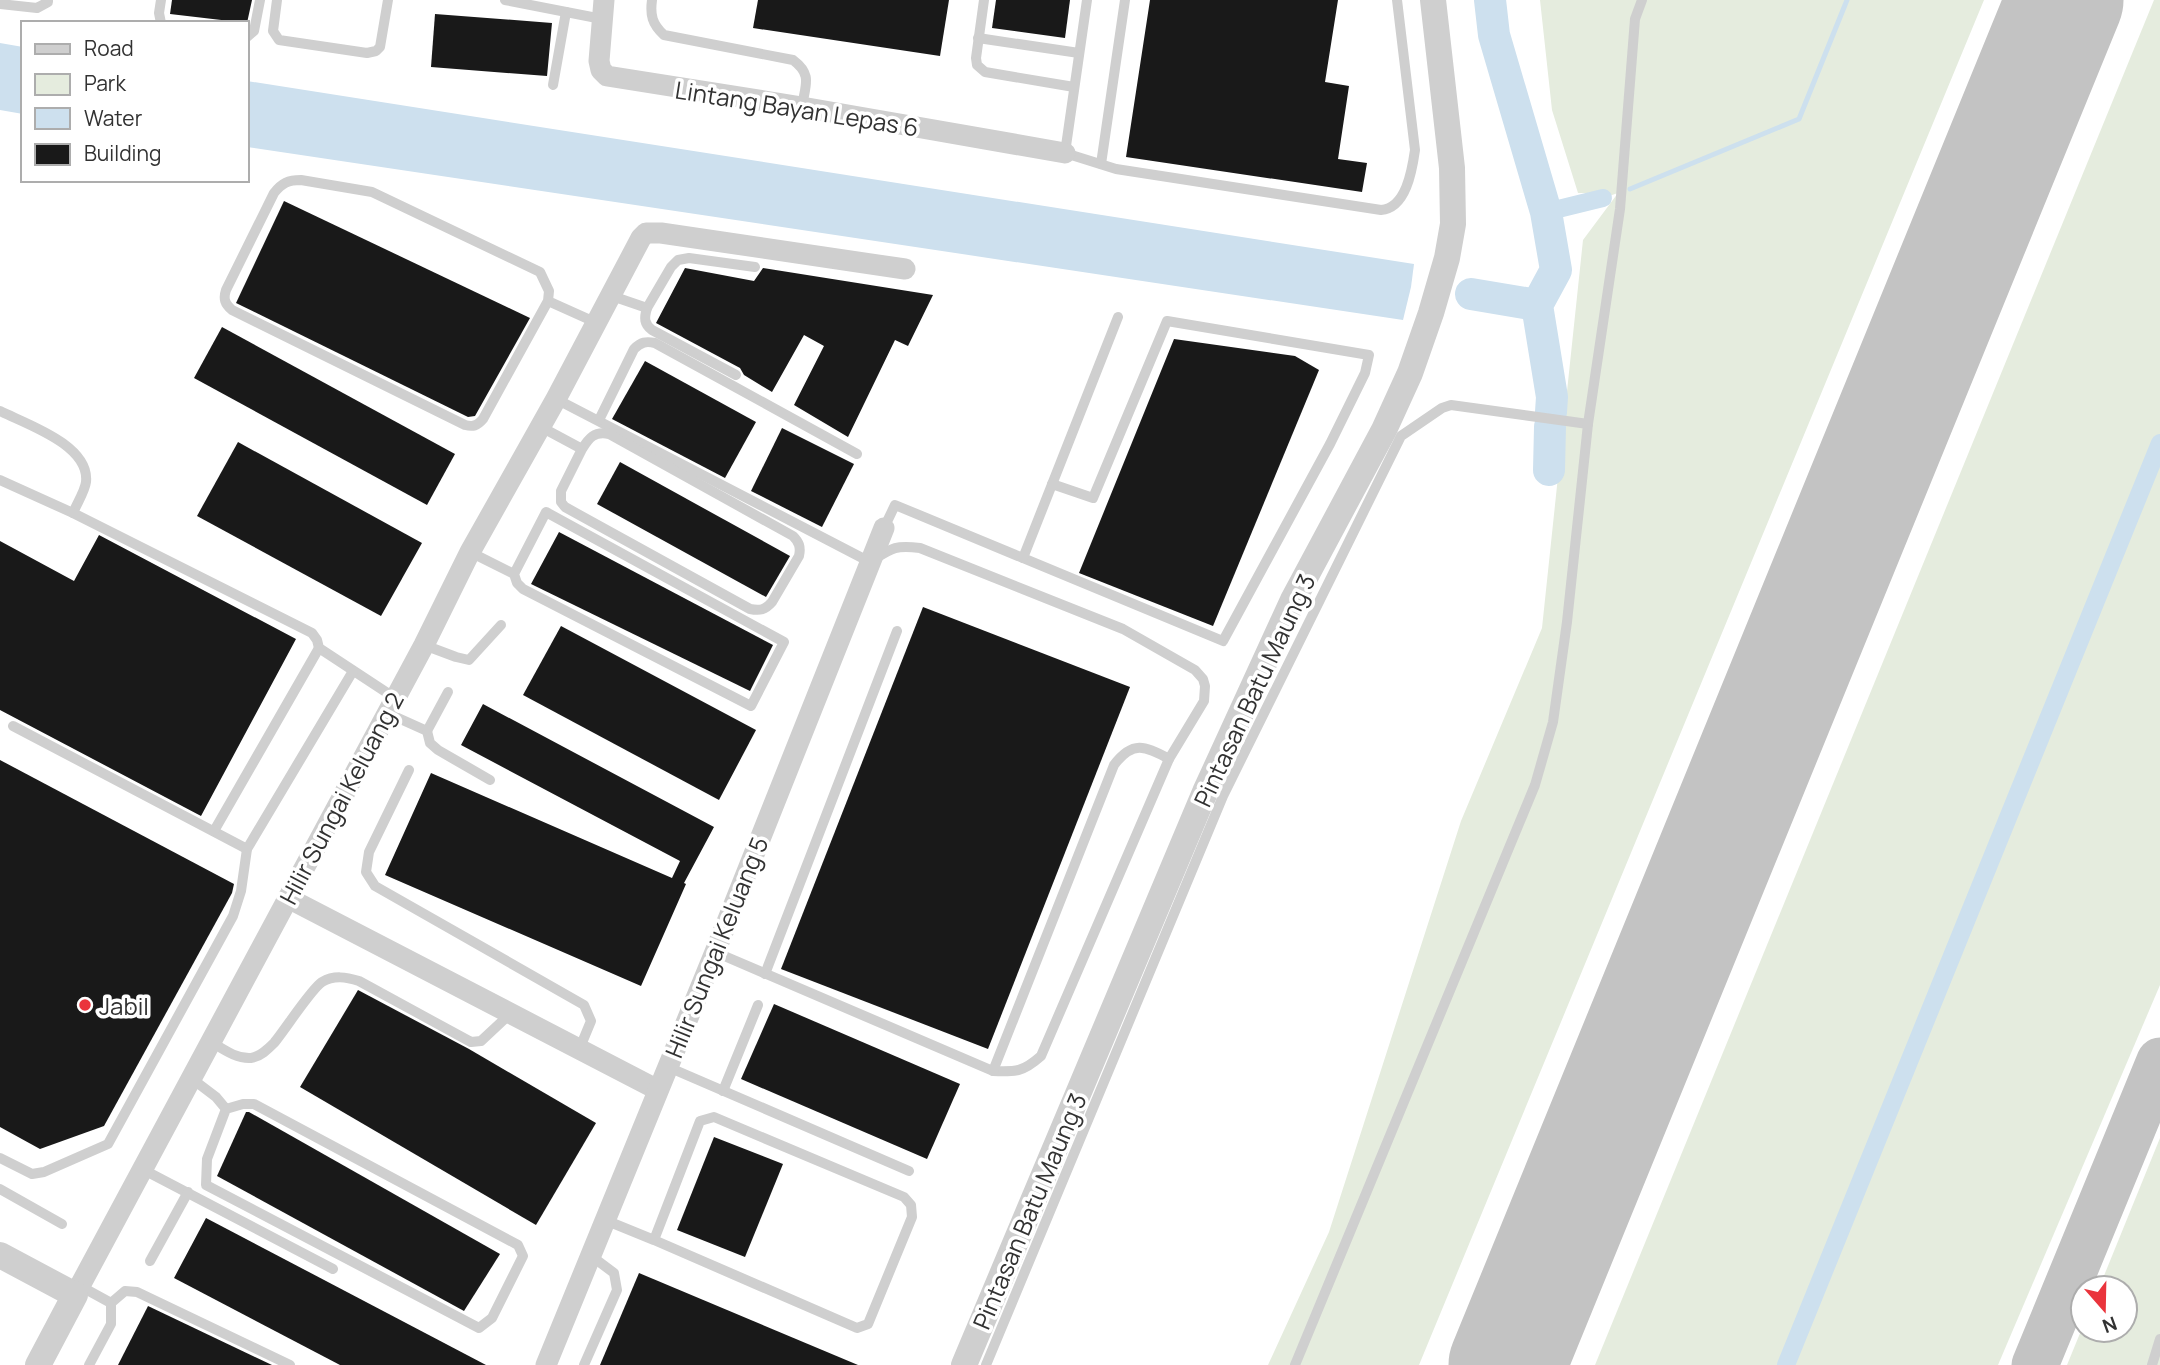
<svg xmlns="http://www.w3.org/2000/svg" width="2160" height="1365" viewBox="0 0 2160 1365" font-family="Manrope,sans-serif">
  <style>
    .green { fill: #e5ecde }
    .water { fill: #cde0ee }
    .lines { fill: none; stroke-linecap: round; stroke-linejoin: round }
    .stream { stroke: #cde0ee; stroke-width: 5 }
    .canal { stroke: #cde0ee; stroke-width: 18 }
    .river { stroke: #cde0ee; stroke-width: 32 }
    .taxiway { stroke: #c3c3c3; stroke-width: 47 }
    .runway { stroke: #c3c3c3; stroke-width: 117 }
    .building { fill: #191919 }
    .service { stroke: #cfcfcf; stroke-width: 10 }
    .minor { stroke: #cfcfcf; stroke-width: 21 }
    .tertiary { stroke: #cfcfcf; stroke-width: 26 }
    .poi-dot { fill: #ea343c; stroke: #fff; stroke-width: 2.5 }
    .labels { text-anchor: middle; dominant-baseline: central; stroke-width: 7; stroke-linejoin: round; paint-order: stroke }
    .street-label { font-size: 24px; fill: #323232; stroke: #fff }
    .poi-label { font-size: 24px; fill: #323232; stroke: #fff; text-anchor: start }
  </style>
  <rect width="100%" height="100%" fill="#fff"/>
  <g class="green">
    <path d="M1540 0H1984L1419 1365H1268L1329 1232 1461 821 1542 628 1583 240 1618 193 1603 198 1592 193H1578L1552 110Z"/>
    <path d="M2154 0H2160V985L1998 1365H1595Z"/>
    <path d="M2160 1138V1365H2067L2083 1326V1330H2125V1288H2099Z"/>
  </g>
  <g class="water">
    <path d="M0 43 23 47V114L0 110Z"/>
    <path d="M247 81 1414 264 1411 287 1403 320 247 147Z"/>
  </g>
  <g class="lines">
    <path class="stream" d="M1630 189 1799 119 1847 0"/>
    <g class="canal">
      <path d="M1546 212 1603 198"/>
      <path d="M1786 1365 2160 443"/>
    </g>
    <g class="river">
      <path d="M1490 0 1494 35 1546 212 1556 270 1537 305 1552 397 1551 412"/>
      <path d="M1471 294 1537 305"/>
      <path d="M1549 470 1550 427"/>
    </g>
    <path class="taxiway" d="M2035 1365 2160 1061"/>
    <path class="runway" d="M1507 1365 2065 0"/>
  </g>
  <g class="building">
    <path d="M172 0H252L247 23 170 14Z"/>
    <path d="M758 0H949L940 56 753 28Z"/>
    <path d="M996 0H1070L1065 38 992 28Z"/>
    <path d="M1150 0H1338L1325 82 1349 86 1338 159 1367 163 1362 192 1126 157Z"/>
    <path d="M435 14 552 23 547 76 431 67Z"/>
    <path d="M284 201 530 318 475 416 468 417 236 303Z"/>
    <path d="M685 268 754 281 763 268 933 295 908 346 895 340 848 437 794 405 824 346 804 335 772 392 744 375 740 368 656 323Z"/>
    <path d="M222 327 455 454 427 505 194 378Z"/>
    <path d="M1174 339 1295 356 1319 370 1213 626 1079 573Z"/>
    <path d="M645 361 756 422 725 478 612 419Z"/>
    <path d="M782 428 854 464 822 527 751 491Z"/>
    <path d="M238 442 422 543 381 616 197 516Z"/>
    <path d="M620 462 790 556 766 597 597 504Z"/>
    <path d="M559 532 773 645 750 691 531 584Z"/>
    <path d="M99 535 296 639 201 816 0 710V541L74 581Z"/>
    <path d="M923 607 1130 687 988 1049 781 969Z"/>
    <path d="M561 626 756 730 719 800 523 695Z"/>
    <path d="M483 704 714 827 684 883 686 884 641 986 385 875 431 773 672 878 680 861 461 745Z"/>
    <path d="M0 760 234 884 232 893 104 1126 40 1149 0 1127Z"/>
    <path d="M358 990 469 1049 596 1123 536 1225 300 1087Z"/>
    <path d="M774 1004 960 1084 927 1159 741 1079Z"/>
    <path d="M246 1112H249L500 1254 464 1311 217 1176Z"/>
    <path d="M714 1137 783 1164 745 1257 677 1230Z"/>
    <path d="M206 1218 486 1365H340L174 1278Z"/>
    <path d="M639 1273 858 1365H600Z"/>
    <path d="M148 1306 272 1365H118Z"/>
  </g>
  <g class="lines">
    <g class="service">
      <path d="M161 0 159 13 161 23"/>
      <path d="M277 0 273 31 279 40 367 53 376 51 380 47 388 0"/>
      <path d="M505 0 602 19"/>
      <path d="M652 0C650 15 652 24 664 35L793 60C813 75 805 85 802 107"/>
      <path d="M984 0 976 58 977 65 985 72 1074 87"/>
      <path d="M1087 0 1065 153 1116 169 1381 210C1406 208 1412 171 1415 150L1397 0"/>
      <path d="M0 4 37 8 48 2V0"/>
      <path d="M247 37 254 31 260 0"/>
      <path d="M978 38 1079 53"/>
      <path d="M553 85 566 12"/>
      <path d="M1101 164 1125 0"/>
      <path d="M612 296 647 308 671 267 678 260 689 258 755 267"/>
      <path d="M548 301 483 419C477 426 473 427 465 425L232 310C225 304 223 299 226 290L274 193C282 183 288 180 301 180L372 192 540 272 549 291 548 301 597 323"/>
      <path d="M647 308C644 318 644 324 652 330L736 375"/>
      <path d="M556 399 870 562C892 548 894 545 920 548L1123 629 1195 670 1203 679 1205 686 1204 701 1169 759 1041 1056C1023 1072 1016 1072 993 1071L715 952"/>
      <path d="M0 411C26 424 90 445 86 482 85 491 77 503 73 513"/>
      <path d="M599 420 634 349C641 342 646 341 655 343L857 454"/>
      <path d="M541 427 582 449 561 491V502L565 507 750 609C760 611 765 610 772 602L799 556C801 547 799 542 793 536L609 434C594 431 589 438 582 449"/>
      <path d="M0 480 73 513 312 633 317 640 319 648 395 698"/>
      <path d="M884 528 895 505 1223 641 1330 444 1365 373 1369 355 1167 321 1093 498 1052 484"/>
      <path d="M470 552 514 574 517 583 523 589 751 706 784 642 546 512 514 574"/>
      <path d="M1023 558 1118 317"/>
      <path d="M424 645 456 657 469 660 501 625"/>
      <path d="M387 713 427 731 430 743 438 750 490 780"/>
      <path d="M13 726 247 849"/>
      <path d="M427 731 448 692"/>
      <path d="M409 770 369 852 366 872 375 886 584 1005 591 1021 579 1050"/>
      <path d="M214 831 319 648"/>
      <path d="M765 974 897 631"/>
      <path d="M211 1042C223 1049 236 1059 251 1058 260 1057 268 1049 274 1043 285 1030 311 989 322 982 334 975 346 977 359 981L471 1042 481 1041 510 1014"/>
      <path d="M668 1067 909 1171"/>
      <path d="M993 1071 1114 765C1132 741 1145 745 1169 759"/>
      <path d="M191 1078 216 1097 226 1109 207 1159 206 1185 479 1328 492 1318 523 1256 518 1245 254 1104H243L226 1109"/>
      <path d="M723 1091 758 1005"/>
      <path d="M0 1158 32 1174 44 1172 108 1144 233 916 241 891 247 849 353 671"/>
      <path d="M142 1169 333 1269"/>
      <path d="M0 1189 62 1224"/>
      <path d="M605 1220 654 1240 700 1121 714 1117 904 1197 911 1205 912 1217 868 1324 857 1328 654 1240"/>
      <path d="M150 1261 188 1192"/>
      <path d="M80 1286 111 1303 125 1291 137 1292 290 1365"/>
      <path d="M89 1365 111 1324V1303"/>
      <path d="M584 1365 617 1290 614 1273 590 1255"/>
      <path d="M986 1365 1223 796 1401 436 1442 408 1451 405 1588 424"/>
      <path d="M1295 1365 1535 785 1553 722 1567 622 1588 424 1620 209 1635 19 1642 0"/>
      <path d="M2152 1365 2160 1339"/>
    </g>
    <g class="minor">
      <path d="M604 0 599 61 601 70 607 76 802 107 1065 153"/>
      <path d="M288 898 658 1090"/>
      <path d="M75 1295 424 645 470 552 556 399 641 238 646 233H661L905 269"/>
      <path d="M546 1365 715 952 884 528"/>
    </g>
    <g class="tertiary">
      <path d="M0 1255 75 1295 38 1365"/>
      <path d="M964 1365 1205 792 1293 600 1384 430 1410 373 1431 313 1447 258 1453 224 1452 168 1433 0"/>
    </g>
  </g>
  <circle class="poi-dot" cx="85" cy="1005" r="7"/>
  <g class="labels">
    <g class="street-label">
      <text transform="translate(797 108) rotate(9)">Lintang Bayan Lepas 6</text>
      <text transform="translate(1254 690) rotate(-65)">Pintasan Batu Maung 3</text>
      <text transform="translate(341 798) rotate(-62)">Hilir Sungai Keluang 2</text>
      <text transform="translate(716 947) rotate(-68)">Hilir Sungai Keluang 5</text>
      <text transform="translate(1029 1211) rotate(-67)">Pintasan Batu Maung 3</text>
    </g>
    <g class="poi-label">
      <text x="99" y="1005">Jabil</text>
    </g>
  </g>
  <rect x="21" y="21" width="228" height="161" fill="#ffffff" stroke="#adadad" stroke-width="2"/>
  <rect x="35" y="44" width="35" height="10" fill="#cfcfcf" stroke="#adadad" stroke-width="2"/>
  <text x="84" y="56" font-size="21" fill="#323232">Road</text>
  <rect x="35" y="74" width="35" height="21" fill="#e5ecde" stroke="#adadad" stroke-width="2"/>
  <text x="84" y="91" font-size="21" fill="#323232">Park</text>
  <rect x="35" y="108" width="35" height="21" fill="#cde0ee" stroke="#adadad" stroke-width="2"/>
  <text x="84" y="126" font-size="21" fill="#323232">Water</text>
  <rect x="35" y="144" width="35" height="21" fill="#191919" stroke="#adadad" stroke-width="2"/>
  <text x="84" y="161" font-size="21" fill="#323232">Building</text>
  <g transform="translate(2104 1309) rotate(160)"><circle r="33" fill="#ffffff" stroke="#adadad" stroke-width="2"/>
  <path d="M0-5L12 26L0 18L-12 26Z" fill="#ea343c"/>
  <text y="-10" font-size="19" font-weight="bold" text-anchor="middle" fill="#323232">N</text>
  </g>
</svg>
